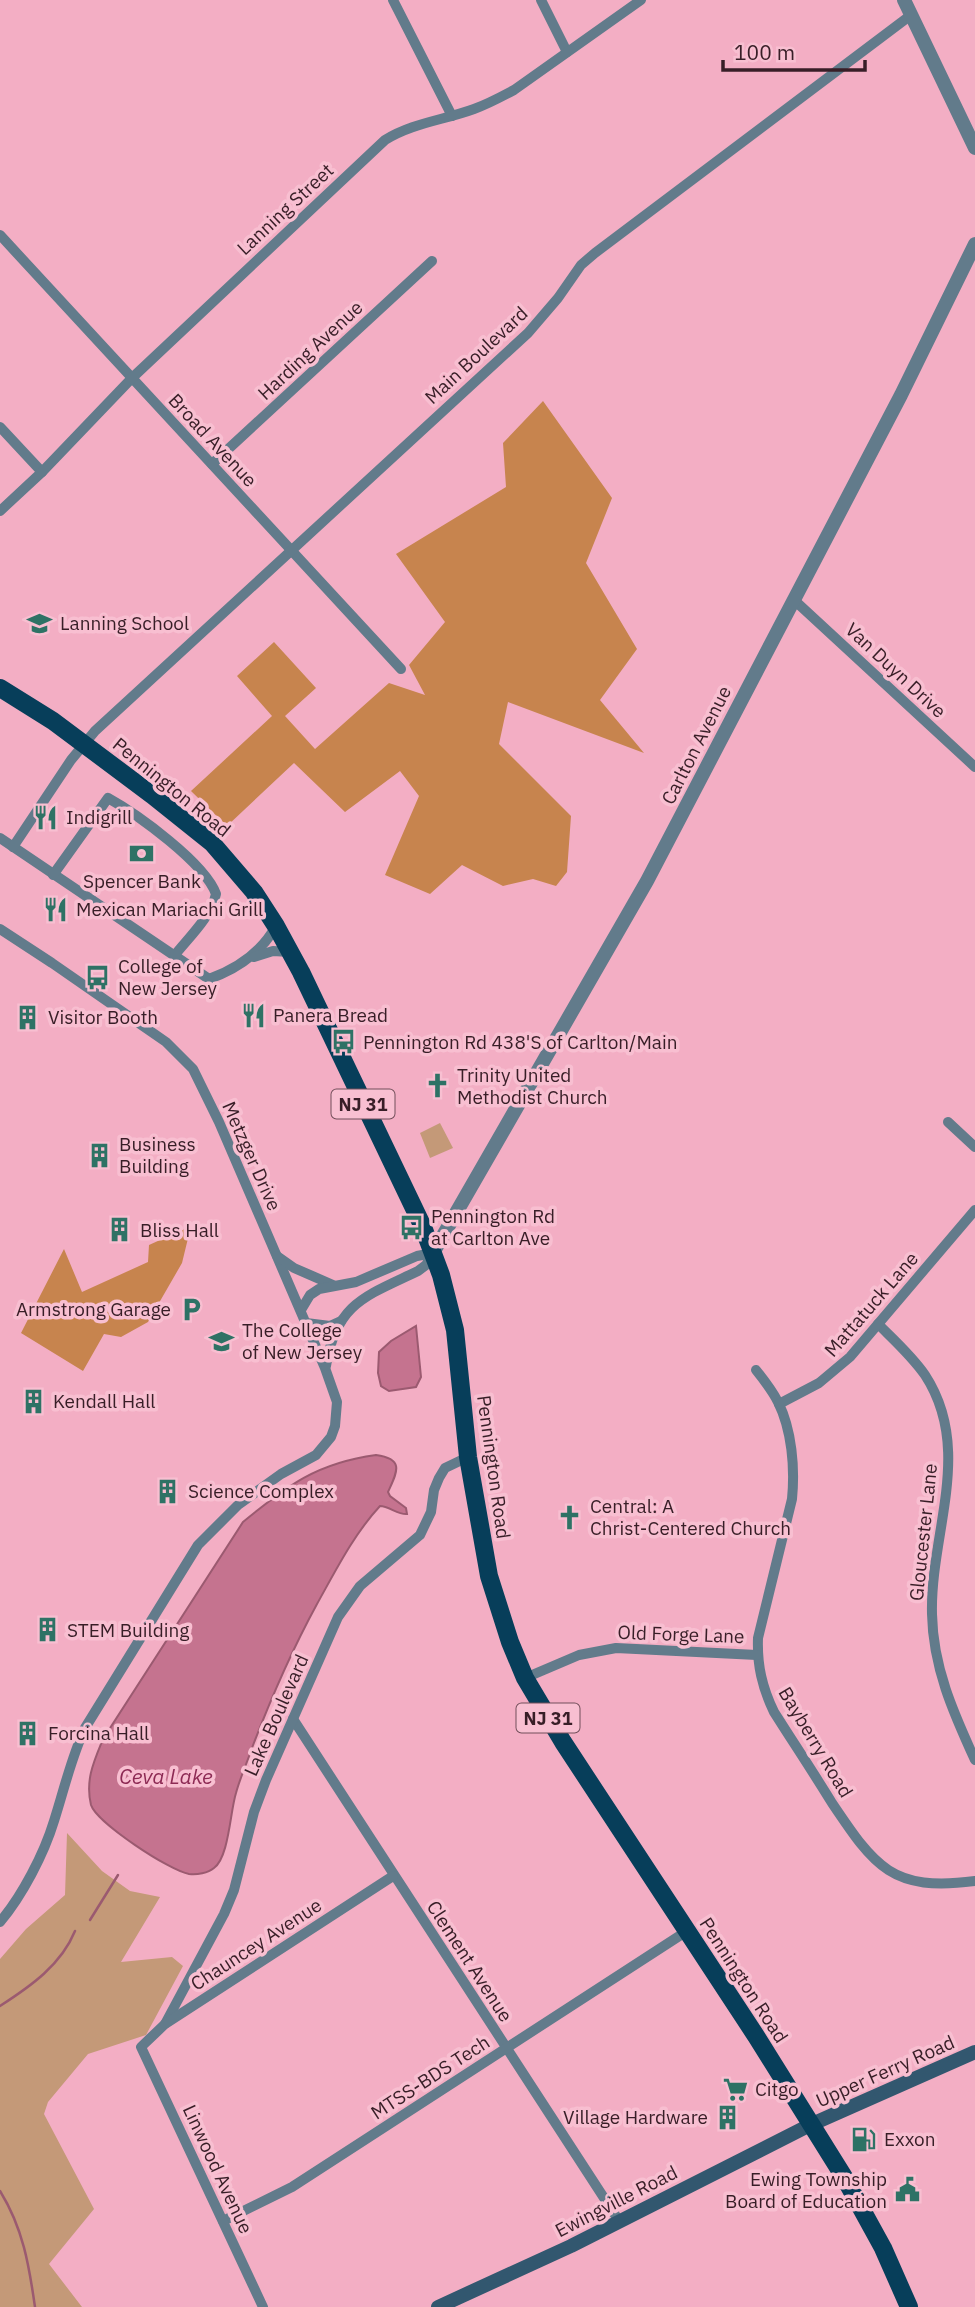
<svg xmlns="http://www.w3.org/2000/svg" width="975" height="2307" viewBox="0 0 975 2307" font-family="'IBM Plex Sans',sans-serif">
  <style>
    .green { fill: #c49978 }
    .forest { fill: #c7844e }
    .water { fill: #c5738f; stroke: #9b5a70; stroke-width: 2 }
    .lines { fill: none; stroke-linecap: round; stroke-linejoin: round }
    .stream { stroke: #9b5a70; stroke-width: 2.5 }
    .minor { stroke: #627b8b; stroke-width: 10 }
    .tertiary { stroke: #627b8b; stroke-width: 14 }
    .secondary { stroke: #32576f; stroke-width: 14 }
    .primary { stroke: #073e5a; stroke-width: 18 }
    .labels { text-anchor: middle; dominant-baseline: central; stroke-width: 7; stroke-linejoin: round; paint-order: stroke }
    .shield { fill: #f8bfd1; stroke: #724e5a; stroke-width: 2 }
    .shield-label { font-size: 18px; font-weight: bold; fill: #381e27 }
    .street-label { font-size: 19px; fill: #381e27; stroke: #f8bfd1 }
    .poi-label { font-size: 19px; fill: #381e27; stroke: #f8bfd1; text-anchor: start }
    .water-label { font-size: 21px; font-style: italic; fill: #8d2a54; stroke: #f8bfd1 }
  </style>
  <rect width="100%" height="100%" fill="#f3aec4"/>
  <g class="green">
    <path d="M440 1123 453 1148 430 1158 420 1133Z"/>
    <path d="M67 1833 102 1871 130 1891 160 1897 121 1962 172 1957 183 1966 146 2035 88 2054 48 2102 44 2114 94 2209 49 2264 82 2307H0V1959L26 1929 65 1895Z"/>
  </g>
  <g class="forest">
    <path d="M543 401 612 498 586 563 637 649 600 700 644 753 508 702 499 744 571 816 567 872 556 886 533 879 503 886 462 865 430 894 385 875 419 796 400 771 345 812 294 763 227 826 191 791 272 716 237 676 274 642 316 688 285 716 315 749 389 683 425 695 409 665 445 622 396 554 506 487 503 443Z"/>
    <path d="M191 1226 182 1263 148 1322 121 1337 104 1334 83 1371 21 1333 64 1249 82 1292 148 1262 149 1245Z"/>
  </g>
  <g class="water">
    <path d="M416 1326 421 1377 416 1387 389 1391 381 1386 378 1373 379 1352 391 1341Z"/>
    <path d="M376 1455C405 1459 397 1472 388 1492L390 1496 406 1508 407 1514C398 1515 389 1506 380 1506 354 1534 336 1570 317 1604 292 1650 271 1698 252 1748 247 1763 240 1778 236 1793 230 1812 229 1857 214 1868 208 1873 197 1875 189 1874 170 1871 97 1823 91 1805 85 1780 94 1761 103 1739L243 1522C288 1485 317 1463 376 1455Z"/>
  </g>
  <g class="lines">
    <g class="stream">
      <path d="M90 1920 118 1875"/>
      <path d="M0 2006C31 1986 61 1965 75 1931"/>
      <path d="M0 2191C23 2228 29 2265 35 2307"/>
    </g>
    <g class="minor">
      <path d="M393 0 452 116"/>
      <path d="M541 0 567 52"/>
      <path d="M0 235 401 669"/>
      <path d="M0 427 42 472"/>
      <path d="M212 464 432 261"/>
      <path d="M0 511 42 472 132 378 385 140C412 123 444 120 474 109 488 104 501 97 514 90L641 0"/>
      <path d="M793 599 975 767"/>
      <path d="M0 838 209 979C237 969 261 953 276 926"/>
      <path d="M13 847 71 760 95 731 528 333 558 298 581 265 595 253 911 15"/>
      <path d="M53 875 108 798C137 814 205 863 216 894 211 917 189 937 174 956"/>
      <path d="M0 929 52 963 166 1042 193 1069 219 1122 325 1368 337 1402 335 1426 331 1437 316 1455 281 1474 238 1505 198 1545 85 1728C71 1758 64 1790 54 1821 44 1854 22 1896 0 1922"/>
      <path d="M254 957 273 951 290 952"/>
      <path d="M948 1122 975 1147"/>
      <path d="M277 1256 294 1268 333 1285"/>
      <path d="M301 1310 310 1295 319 1289 356 1282 417 1256 433 1253"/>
      <path d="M306 1323 330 1326 341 1321"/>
      <path d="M878 1324C894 1340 912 1356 925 1375 974 1450 930 1533 932 1614 933 1667 953 1712 975 1760"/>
      <path d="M326 1366C336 1303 366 1296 418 1271L426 1265 433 1253"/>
      <path d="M756 1370C764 1380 772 1390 778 1402 792 1430 795 1468 792 1499L758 1638C757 1665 762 1687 774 1712 793 1742 813 1772 832 1803 875 1867 892 1892 975 1881"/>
      <path d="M779 1404 819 1383 850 1357 975 1210"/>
      <path d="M525 1678 579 1655 616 1648 757 1655"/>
      <path d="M293 1719 619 2221"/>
      <path d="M165 2024 224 1914 234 1890 254 1812 266 1780 338 1617 360 1586 420 1535 431 1512 434 1490 439 1478 445 1468 468 1457"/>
      <path d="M223 2221 292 2187 687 1931"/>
      <path d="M263 2307 141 2047 165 2024 393 1876"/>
    </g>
    <g class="tertiary">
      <path d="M904 0 975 148"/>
      <path d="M433 1253 647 881 901 395 975 244"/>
    </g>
    <path class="secondary" d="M438 2307 571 2246 810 2125 975 2052"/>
    <path class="primary" d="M0 688 53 721 152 795 212 843 254 892 276 926 301 972 423 1227 441 1275 455 1330 468 1457 489 1576 510 1642 525 1678 563 1742 756 2036 844 2177 883 2248 909 2307"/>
  </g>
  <defs>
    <symbol id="school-bare" viewBox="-9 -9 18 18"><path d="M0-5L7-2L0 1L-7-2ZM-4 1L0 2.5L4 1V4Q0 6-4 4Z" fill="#2e7265" stroke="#f8bfd1" stroke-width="2.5" paint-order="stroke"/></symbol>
    <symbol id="restaurant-bare" viewBox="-9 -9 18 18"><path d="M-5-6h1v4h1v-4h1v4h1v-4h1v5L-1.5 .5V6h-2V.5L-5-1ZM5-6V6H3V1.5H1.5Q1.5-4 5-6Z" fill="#2e7265" stroke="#f8bfd1" stroke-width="2.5" paint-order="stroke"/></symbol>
    <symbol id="bank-bare" viewBox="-9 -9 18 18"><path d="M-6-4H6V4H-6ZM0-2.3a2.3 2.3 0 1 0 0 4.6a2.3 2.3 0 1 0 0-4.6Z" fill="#2e7265" stroke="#f8bfd1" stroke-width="2.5" paint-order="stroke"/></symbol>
    <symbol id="bus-bare" viewBox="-9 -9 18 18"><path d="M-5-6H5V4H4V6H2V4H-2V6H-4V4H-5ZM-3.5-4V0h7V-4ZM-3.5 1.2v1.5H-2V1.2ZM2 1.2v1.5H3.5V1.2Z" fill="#2e7265" stroke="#f8bfd1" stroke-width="2.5" paint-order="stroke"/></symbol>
    <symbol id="building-bare" viewBox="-9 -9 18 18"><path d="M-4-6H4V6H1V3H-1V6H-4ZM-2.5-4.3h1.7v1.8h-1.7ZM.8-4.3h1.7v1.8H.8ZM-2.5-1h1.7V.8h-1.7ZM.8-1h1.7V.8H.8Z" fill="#2e7265" stroke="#f8bfd1" stroke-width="2.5" paint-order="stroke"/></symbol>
    <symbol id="church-bare" viewBox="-9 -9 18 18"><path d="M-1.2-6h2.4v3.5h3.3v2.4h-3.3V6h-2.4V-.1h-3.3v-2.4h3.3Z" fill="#2e7265" stroke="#f8bfd1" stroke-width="2.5" paint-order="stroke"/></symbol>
    <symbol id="parking-bare" viewBox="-9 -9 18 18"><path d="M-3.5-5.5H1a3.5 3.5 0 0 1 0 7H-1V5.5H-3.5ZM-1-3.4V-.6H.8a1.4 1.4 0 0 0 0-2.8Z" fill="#2e7265" stroke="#f8bfd1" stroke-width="2.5" paint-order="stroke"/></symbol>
    <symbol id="university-bare" viewBox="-9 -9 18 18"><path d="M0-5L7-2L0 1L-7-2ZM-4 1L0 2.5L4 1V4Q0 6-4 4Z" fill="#2e7265" stroke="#f8bfd1" stroke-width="2.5" paint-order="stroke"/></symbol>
    <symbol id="supermarket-bare" viewBox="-9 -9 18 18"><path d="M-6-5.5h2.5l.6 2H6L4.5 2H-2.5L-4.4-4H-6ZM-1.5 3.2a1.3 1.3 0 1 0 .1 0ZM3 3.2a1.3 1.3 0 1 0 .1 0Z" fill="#2e7265" stroke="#f8bfd1" stroke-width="2.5" paint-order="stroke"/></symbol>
    <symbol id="fuel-bare" viewBox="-9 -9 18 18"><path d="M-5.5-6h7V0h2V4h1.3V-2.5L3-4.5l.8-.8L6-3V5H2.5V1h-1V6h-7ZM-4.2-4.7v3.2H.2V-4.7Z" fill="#2e7265" stroke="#f8bfd1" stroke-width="2.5" paint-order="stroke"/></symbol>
    <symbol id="civic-bare" viewBox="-9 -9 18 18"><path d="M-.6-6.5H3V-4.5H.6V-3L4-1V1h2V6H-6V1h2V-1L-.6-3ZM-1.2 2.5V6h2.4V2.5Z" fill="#2e7265" stroke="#f8bfd1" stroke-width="2.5" paint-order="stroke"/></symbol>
  </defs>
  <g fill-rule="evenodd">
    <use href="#school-bare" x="22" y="606" width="35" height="35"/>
    <use href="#restaurant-bare" x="28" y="800" width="35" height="35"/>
    <use href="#bank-bare" x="124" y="836" width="35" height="35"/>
    <use href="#restaurant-bare" x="38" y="892" width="35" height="35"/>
    <use href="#bus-bare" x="80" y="960" width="35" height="35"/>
    <use href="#restaurant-bare" x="236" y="998" width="35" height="35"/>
    <use href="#building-bare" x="10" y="1000" width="35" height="35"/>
    <use href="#bus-bare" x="326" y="1024" width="35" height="35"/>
    <use href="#church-bare" x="420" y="1068" width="35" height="35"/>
    <use href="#building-bare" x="82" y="1138" width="35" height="35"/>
    <use href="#bus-bare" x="394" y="1210" width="35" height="35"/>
    <use href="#building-bare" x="102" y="1212" width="35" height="35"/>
    <use href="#parking-bare" x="174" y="1292" width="35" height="35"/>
    <use href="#university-bare" x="204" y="1324" width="35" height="35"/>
    <use href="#building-bare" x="16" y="1384" width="35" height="35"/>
    <use href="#building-bare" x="150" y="1474" width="35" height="35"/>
    <use href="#church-bare" x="552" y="1500" width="35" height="35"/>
    <use href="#building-bare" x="30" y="1612" width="35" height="35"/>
    <use href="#building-bare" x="10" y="1716" width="35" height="35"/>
    <use href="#supermarket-bare" x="718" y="2072" width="35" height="35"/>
    <use href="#building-bare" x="710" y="2100" width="35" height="35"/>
    <use href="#fuel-bare" x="846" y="2122" width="35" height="35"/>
    <use href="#civic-bare" x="890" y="2172" width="35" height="35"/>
  </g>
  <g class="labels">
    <g class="shield">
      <rect x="331.5" y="1089.5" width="63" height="29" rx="5"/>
      <rect x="516.5" y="1703.5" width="63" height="29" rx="5"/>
    </g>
    <g class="shield-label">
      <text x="363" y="1104">NJ 31</text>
      <text x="548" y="1718">NJ 31</text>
    </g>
    <g class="street-label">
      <text transform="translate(285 209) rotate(-43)">Lanning Street</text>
      <text transform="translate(310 350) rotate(-43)">Harding Avenue</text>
      <text transform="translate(476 355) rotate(-43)">Main Boulevard</text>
      <text transform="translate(213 440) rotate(47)">Broad Avenue</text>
      <text transform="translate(896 670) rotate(43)">Van Duyn Drive</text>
      <text transform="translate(696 745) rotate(-63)">Carlton Avenue</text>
      <text transform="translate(172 787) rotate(39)">Pennington Road</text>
      <text transform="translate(252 1156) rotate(66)">Metzger Drive</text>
      <text transform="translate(871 1304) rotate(-49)">Mattatuck Lane</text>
      <text transform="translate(494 1467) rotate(82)">Pennington Road</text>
      <text transform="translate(923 1532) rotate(-84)">Gloucester Lane</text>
      <text transform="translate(681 1634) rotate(2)">Old Forge Lane</text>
      <text transform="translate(276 1715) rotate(-66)">Lake Boulevard</text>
      <text transform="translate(816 1742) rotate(59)">Bayberry Road</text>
      <text transform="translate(256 1944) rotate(-33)">Chauncey Avenue</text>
      <text transform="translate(470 1961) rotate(57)">Clement Avenue</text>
      <text transform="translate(744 1980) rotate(57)">Pennington Road</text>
      <text transform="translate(885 2071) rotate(-24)">Upper Ferry Road</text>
      <text transform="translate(430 2077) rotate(-33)">MTSS-BDS Tech</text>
      <text transform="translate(218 2169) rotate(65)">Linwood Avenue</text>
      <text transform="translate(616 2201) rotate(-27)">Ewingville Road</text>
    </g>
    <g class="poi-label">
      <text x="60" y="623">Lanning School</text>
      <text x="66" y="817">Indigrill</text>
      <text x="142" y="881" text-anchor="middle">Spencer Bank</text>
      <text x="76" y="909">Mexican Mariachi Grill</text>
      <text x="118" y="966">College of<tspan x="118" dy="22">New Jersey</tspan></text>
      <text x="273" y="1015">Panera Bread</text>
      <text x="48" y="1017">Visitor Booth</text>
      <text x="363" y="1042">Pennington Rd 438'S of Carlton/Main</text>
      <text x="457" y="1075">Trinity United<tspan x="457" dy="22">Methodist Church</tspan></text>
      <text x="119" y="1144">Business<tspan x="119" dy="22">Building</tspan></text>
      <text x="431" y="1216">Pennington Rd<tspan x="431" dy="22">at Carlton Ave</tspan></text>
      <text x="140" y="1230">Bliss Hall</text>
      <text x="171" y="1309" text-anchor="end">Armstrong Garage</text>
      <text x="242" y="1330">The College<tspan x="242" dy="22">of New Jersey</tspan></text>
      <text x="53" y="1401">Kendall Hall</text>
      <text x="188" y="1491">Science Complex</text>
      <text x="590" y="1506">Central: A<tspan x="590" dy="22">Christ-Centered Church</tspan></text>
      <text x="67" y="1630">STEM Building</text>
      <text x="48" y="1733">Forcina Hall</text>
      <text x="755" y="2089">Citgo</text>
      <text x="708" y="2117" text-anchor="end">Village Hardware</text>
      <text x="884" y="2139">Exxon</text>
      <text x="887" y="2179" text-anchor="end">Ewing Township<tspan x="887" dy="22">Board of Education</tspan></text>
    </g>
    <g class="water-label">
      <text x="166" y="1776">Ceva Lake</text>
    </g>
  </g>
  <path d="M723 60v10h142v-10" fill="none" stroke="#381e27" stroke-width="3.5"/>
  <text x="734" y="60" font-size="21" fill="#381e27" stroke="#f8bfd1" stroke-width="5" paint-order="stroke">100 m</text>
</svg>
